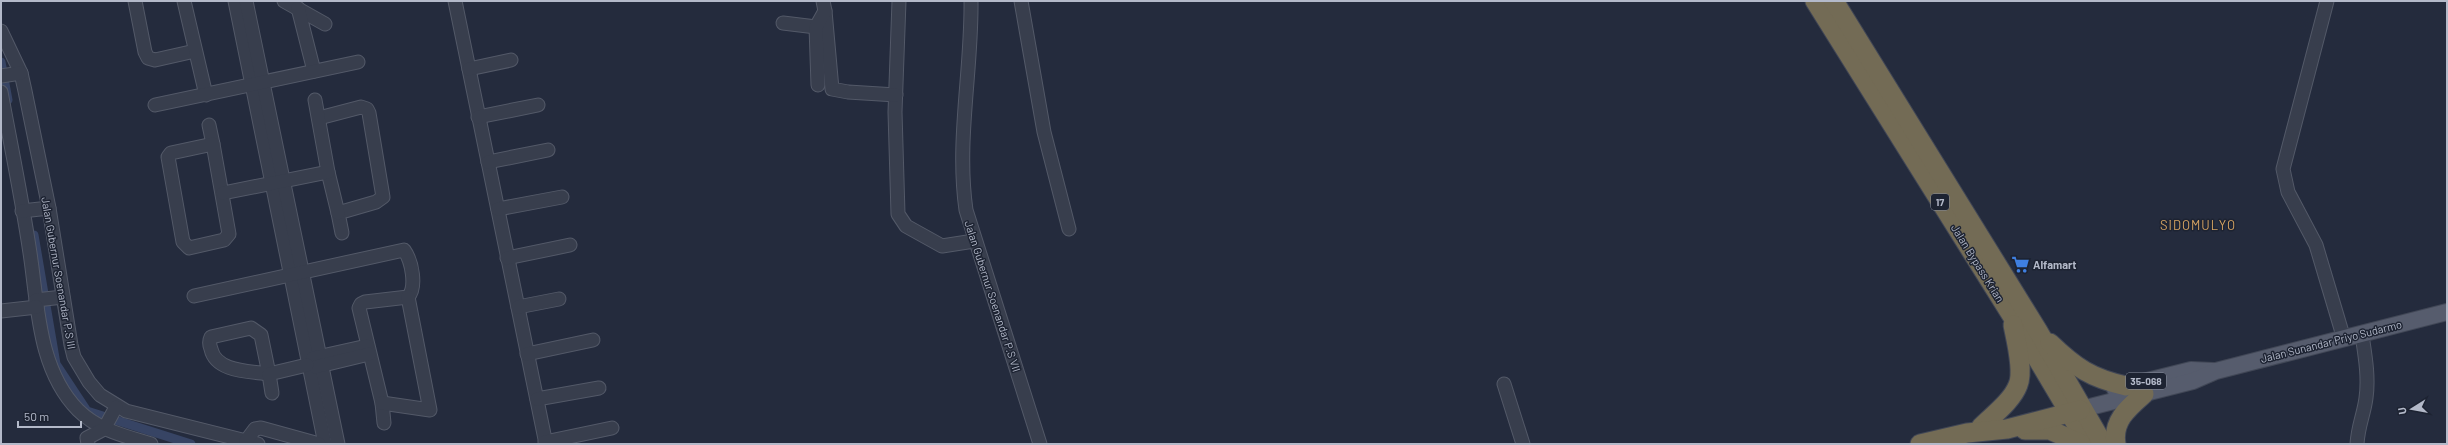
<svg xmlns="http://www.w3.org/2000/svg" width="2448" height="445" viewBox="0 0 2448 445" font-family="Barlow,sans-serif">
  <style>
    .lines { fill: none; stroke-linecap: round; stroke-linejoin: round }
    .canal { stroke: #374464; stroke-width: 9 }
    .minor-casing { stroke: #535968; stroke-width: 15 }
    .major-casing { stroke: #414756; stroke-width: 18 }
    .highway-casing { stroke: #404655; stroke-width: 21 }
    .minor { stroke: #383e4d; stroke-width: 13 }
    .major { stroke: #565c6d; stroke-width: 16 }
    .highway { stroke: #736b55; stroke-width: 19 }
    .labels { text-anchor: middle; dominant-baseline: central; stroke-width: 3; stroke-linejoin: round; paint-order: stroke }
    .shield { fill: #1d2332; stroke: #868c9c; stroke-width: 1 }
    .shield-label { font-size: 10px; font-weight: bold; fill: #b3b9c9 }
    .street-label { font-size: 11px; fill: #b3b9c9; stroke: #1d2332 }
    .poi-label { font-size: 11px; font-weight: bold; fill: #b3b9c9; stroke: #1d2332; text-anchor: start }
    .quarter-label { font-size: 13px; letter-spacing: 1px; fill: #d5a362; stroke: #1d2332 }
  </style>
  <rect width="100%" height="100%" fill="#242b3d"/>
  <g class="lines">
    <g class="canal">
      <path d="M1 62 8 100"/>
      <path d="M34 235 56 364 87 411 191 444"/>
    </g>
    <defs>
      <g id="minor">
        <path d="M135 1 145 52 148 58 155 60 195 51"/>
        <path d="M184 1 206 95"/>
        <path d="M235 1 325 444"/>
        <path d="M246 1 338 444"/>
        <path d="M284 1 325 24"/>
        <path d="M455 1 546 444"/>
        <path d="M899 1 895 112 898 214 906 226 942 246 974 241"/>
        <path d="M971 1C972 70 956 141 966 210L1040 444"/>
        <path d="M1021 1 1044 132 1069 229"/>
        <path d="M2327 1 2283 169 2288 192 2316 245 2344 339"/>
        <path d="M298 8 314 71"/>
        <path d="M825 11 832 89 848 92 896 95"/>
        <path d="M783 23 816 27"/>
        <path d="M1 31 21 73 25 91 49 208 71 345 74 357 89 382 100 395 126 411 258 444"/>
        <path d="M469 69 511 60"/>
        <path d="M1 76 21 73"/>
        <path d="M818 85 816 27 825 11 823 1"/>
        <path d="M1 92C11 146 22 199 30 253 38 306 38 369 78 410 98 430 125 436 151 444"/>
        <path d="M155 105 358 62"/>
        <path d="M478 117 538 105"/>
        <path d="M319 118 361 107 367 109 369 113 383 197 376 202 338 213 342 233"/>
        <path d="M209 125 213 144"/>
        <path d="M213 144 229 234 224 240 189 248 183 242 168 157 171 153Z"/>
        <path d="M488 162 548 150"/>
        <path d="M328 172 338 213"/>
        <path d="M223 193 328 172 315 100"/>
        <path d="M498 209 562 197"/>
        <path d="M22 211 49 208"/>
        <path d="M507 258 570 245"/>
        <path d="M194 296 404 250C412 261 417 287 408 297L365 302 361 304 359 308 382 403 384 423"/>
        <path d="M36 300 63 297"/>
        <path d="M518 307 559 299"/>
        <path d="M1 311 37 307"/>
        <path d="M251 328 261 335 269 374C249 371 216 372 211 349 209 344 209 341 211 337Z"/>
        <path d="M527 354 593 340"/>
        <path d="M313 358 367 346"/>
        <path d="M315 367 369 354"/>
        <path d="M1504 384 1523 444"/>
        <path d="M272 393 269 374 307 365"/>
        <path d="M537 399 599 388"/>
        <path d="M382 403 430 410 408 297"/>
        <path d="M246 441 255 429 261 428 319 444"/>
        <path d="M545 442 612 428"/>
        <path d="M88 444 87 438 104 429 116 407"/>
        <path d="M2357 444C2358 426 2364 414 2366 398 2369 377 2365 355 2362 335"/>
      </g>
      <g id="major">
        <path d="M2115 389 2191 370 2213 371"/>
        <path d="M2082 409 2193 381 2216 371 2447 312"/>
      </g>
      <g id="highway">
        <path d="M1815 1 2012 316 2088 444"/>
        <path d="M1834 1 2038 331 2103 444"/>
        <path d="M2050 343C2076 368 2091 378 2126 386"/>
        <path d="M1981 427C1993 415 2012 401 2018 385 2024 371 2016 340 2013 325"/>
        <path d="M2025 430H2050L2081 444"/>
        <path d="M1920 444 1967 433 2007 429 2080 410"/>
        <path d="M2116 444C2112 421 2128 408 2144 394"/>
      </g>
    </defs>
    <use href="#minor" class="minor-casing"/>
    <use href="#major" class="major-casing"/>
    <use href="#highway" class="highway-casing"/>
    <use href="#minor" class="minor"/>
    <use href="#major" class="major"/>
    <use href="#highway" class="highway"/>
  </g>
  <defs>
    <symbol id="supermarket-bare" viewBox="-9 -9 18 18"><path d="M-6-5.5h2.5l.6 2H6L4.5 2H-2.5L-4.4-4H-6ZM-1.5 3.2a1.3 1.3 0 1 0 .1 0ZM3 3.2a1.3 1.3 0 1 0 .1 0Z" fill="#3f7fe0" stroke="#1d2332" stroke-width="2.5" paint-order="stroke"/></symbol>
  </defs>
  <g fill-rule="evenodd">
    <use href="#supermarket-bare" x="2008" y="252" width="25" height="25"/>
  </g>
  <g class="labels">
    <g class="shield">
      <rect x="1931" y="194" width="18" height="16" rx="3"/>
      <rect x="2126" y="373" width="40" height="16" rx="3"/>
    </g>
    <g class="shield-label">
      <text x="1940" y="202">17</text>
      <text x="2146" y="381">35-068</text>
    </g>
    <g class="street-label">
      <text transform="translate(1978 263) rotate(58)">Jalan Bypass Krian</text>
      <text transform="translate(59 273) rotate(80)">Jalan Gubernur Soenandar P.S III</text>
      <text transform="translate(993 296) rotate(72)">Jalan Gubernur Soenandar P.S VII</text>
      <text transform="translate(2331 341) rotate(-14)">Jalan Sunandar Priyo Sudarmo</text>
    </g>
    <g class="poi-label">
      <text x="2033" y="264">Alfamart</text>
    </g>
    <g class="quarter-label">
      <text x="2198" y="225">SIDOMULYO</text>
    </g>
  </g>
  <rect width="2448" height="445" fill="none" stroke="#b3b9c9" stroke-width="4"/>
  <g transform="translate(2412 409) rotate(259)" stroke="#1d2332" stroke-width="3" paint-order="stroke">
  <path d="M0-3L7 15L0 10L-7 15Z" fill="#b3b9c9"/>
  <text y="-6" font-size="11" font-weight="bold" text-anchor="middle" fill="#b3b9c9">U</text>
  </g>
  <path d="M18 421v6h63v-6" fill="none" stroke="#b3b9c9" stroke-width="2"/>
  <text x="24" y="421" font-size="12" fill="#b3b9c9" stroke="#1d2332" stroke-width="3" paint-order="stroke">50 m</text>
</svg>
